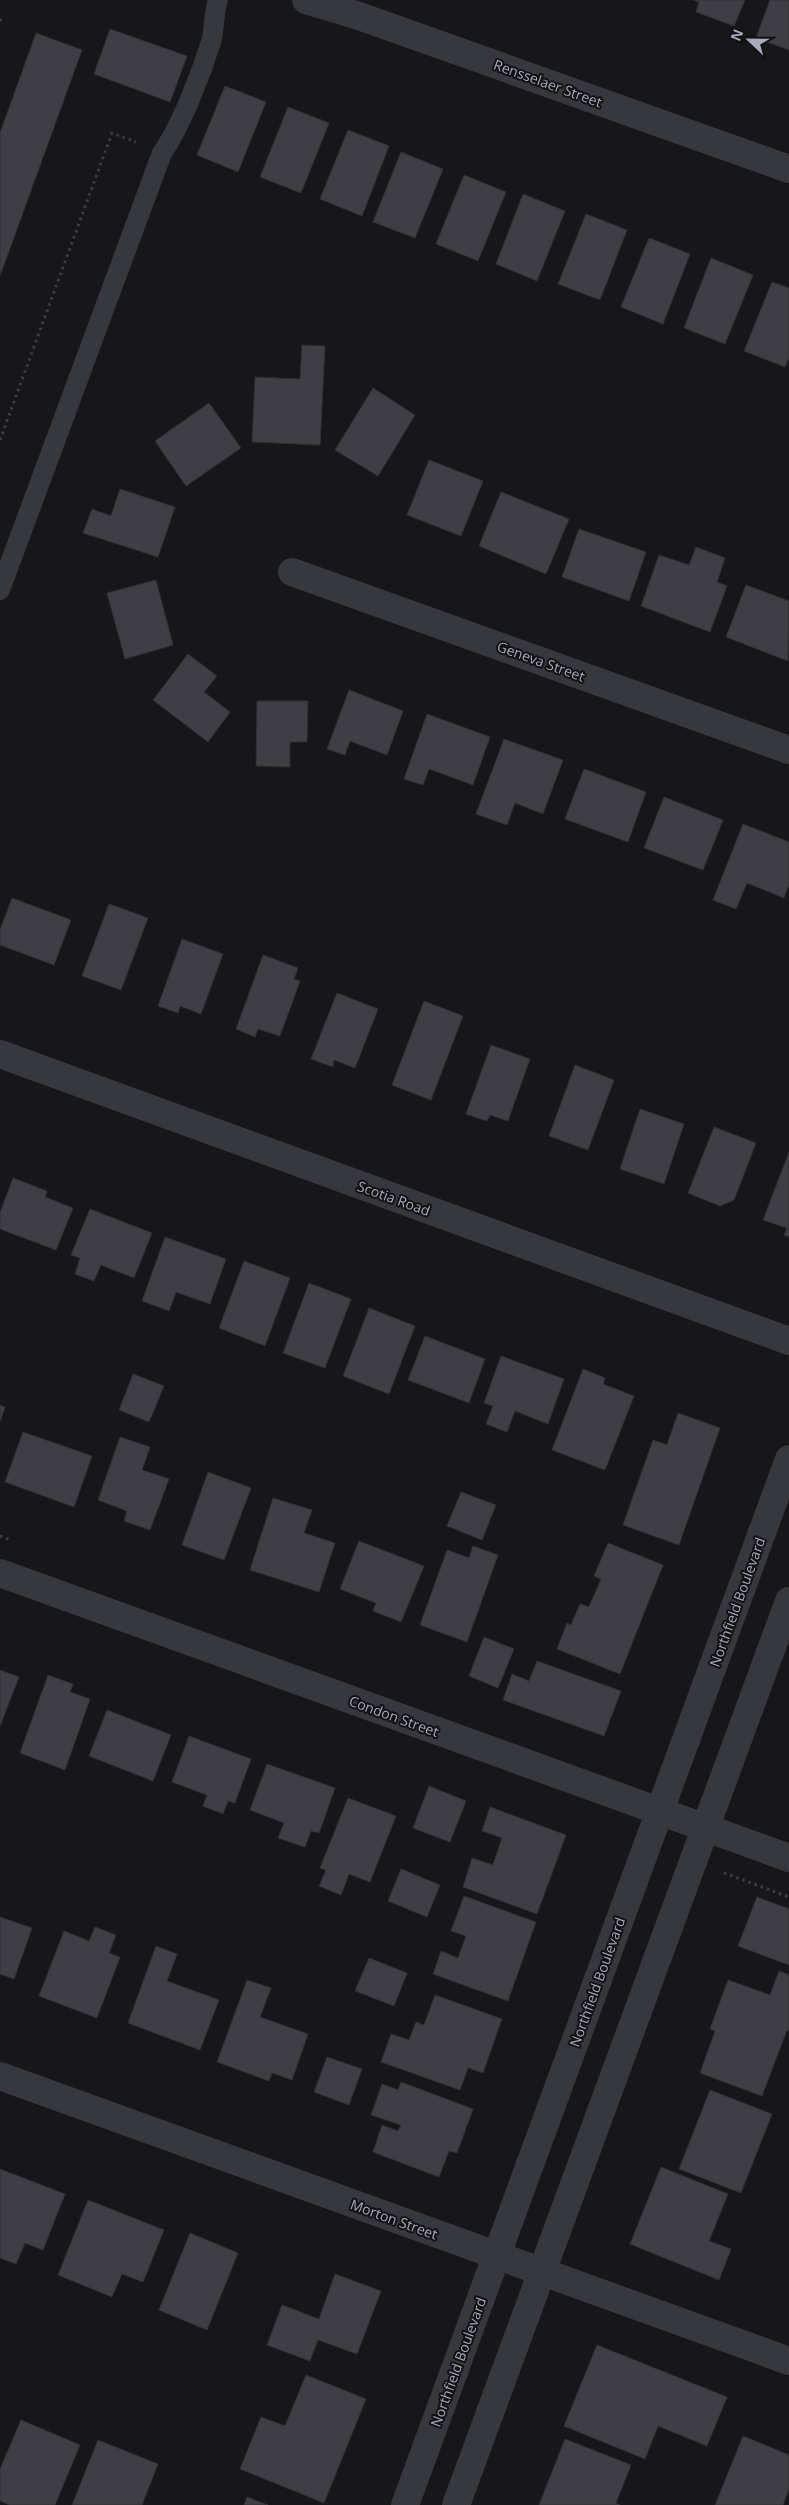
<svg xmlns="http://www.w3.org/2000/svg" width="789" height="2505" viewBox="0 0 789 2505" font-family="'Open Sans',sans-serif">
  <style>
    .building { fill: #3e3e44; stroke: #313035 }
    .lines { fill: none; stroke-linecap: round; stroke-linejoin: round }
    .path { stroke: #3d3e45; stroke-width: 3; stroke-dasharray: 2.5 4; stroke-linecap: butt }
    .service { stroke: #37373e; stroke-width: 20 }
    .minor { stroke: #37373e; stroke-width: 28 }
    .tertiary { stroke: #37373e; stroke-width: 28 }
    .labels { text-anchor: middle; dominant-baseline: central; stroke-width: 4; stroke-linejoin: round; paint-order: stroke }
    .street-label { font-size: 14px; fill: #a7abba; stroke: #121114 }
  </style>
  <rect width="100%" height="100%" fill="#171619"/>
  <g class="building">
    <path d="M693 0H745L734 26 696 12 699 2Z"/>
    <path d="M770 0H789V50L756 38Z"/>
    <path d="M110 29 187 56 170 102 94 74Z"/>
    <path d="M36 33 82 50 0 276V133Z"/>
    <path d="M225 86 266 102 238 172 197 155Z"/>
    <path d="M288 107 329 123 301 193 260 177Z"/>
    <path d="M348 130 389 146 362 216 320 199Z"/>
    <path d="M401 152 443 169 415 238 373 222Z"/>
    <path d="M464 175 506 192 478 261 436 244Z"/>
    <path d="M523 194 565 211 537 281 496 264Z"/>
    <path d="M586 214 627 230 600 300 558 284Z"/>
    <path d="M649 238 690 254 663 324 621 307Z"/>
    <path d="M711 258 753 275 725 344 684 328Z"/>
    <path d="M772 282 789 288V358L785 367 744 351Z"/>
    <path d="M302 345 325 346 320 445 252 442 255 377 300 379Z"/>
    <path d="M373 388 415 415 378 476 335 450Z"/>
    <path d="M209 403 241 448 186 486 155 441Z"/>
    <path d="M429 460 483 481 461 536 407 515Z"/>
    <path d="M120 489 175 507 158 557 83 533 92 509 111 516Z"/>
    <path d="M501 492 569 519 546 574 479 546Z"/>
    <path d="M579 529 646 552 629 601 562 577Z"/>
    <path d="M696 547 725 558 717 582 727 586 710 632 641 606 659 555 689 565Z"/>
    <path d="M156 580 173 645 125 659 107 593Z"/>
    <path d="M746 585 789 601 788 661 726 637Z"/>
    <path d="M188 654 217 676 204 692 230 712 208 742 153 700Z"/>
    <path d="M349 690 403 711 387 755 350 741 345 755 327 749Z"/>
    <path d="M257 701H308L307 742H290V767L256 766Z"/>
    <path d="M427 714 490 737 473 785 429 769 423 785 404 779Z"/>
    <path d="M504 739 563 760 543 814 515 803 507 825 476 814Z"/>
    <path d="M584 769 646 792 628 842 565 819Z"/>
    <path d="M664 797 723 820 703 870 644 848Z"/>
    <path d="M743 824 789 842V884L784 898 747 883 736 909 713 900Z"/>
    <path d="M12 898 71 920 54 965 0 945V930Z"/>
    <path d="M109 904 148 918 121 990 82 976Z"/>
    <path d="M182 939 223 954 201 1014 180 1006 178 1013 158 1006Z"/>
    <path d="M263 955 298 968 294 979 300 981 280 1036 258 1029 255 1037 236 1029Z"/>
    <path d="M337 993 378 1009 355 1068 334 1060 333 1067 311 1059Z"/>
    <path d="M424 1001 463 1016 431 1100 392 1085Z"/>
    <path d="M491 1045 530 1059 508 1121 490 1115 487 1121 466 1114Z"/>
    <path d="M575 1065 614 1080 588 1150 549 1136Z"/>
    <path d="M640 1109 684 1124 664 1184 620 1169Z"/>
    <path d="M714 1127 756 1143 734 1200 720 1206 688 1193Z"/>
    <path d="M789 1152V1237L784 1235 787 1228 763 1220Z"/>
    <path d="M13 1178 47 1191 45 1197 73 1208 56 1250 0 1229V1213Z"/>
    <path d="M90 1209 152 1233 134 1278 101 1265 94 1281 75 1274 80 1258 71 1255Z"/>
    <path d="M165 1237 226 1259 210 1304 176 1292 169 1311 142 1301Z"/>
    <path d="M244 1261 290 1278 265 1346 219 1328Z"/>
    <path d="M309 1283 351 1299 325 1368 283 1353Z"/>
    <path d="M369 1308 415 1326 389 1394 343 1376Z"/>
    <path d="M425 1336 485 1359 469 1403 408 1380Z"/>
    <path d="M501 1356 564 1379 548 1424 515 1411 507 1432 486 1424 493 1406 484 1403Z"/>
    <path d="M583 1369 605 1378 603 1384 634 1396 605 1470 552 1450Z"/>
    <path d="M133 1374 164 1386 149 1422 119 1410Z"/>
    <path d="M0 1405 5 1407 0 1422Z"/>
    <path d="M678 1413 720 1428 679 1545 623 1525 653 1440 667 1445Z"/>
    <path d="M23 1432 92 1456 74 1507 5 1482Z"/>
    <path d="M120 1437 150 1447 142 1470 169 1479 150 1530 124 1521 127 1511 98 1500Z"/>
    <path d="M208 1472 251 1488 224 1560 182 1545Z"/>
    <path d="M461 1492 496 1505 482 1540 447 1526Z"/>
    <path d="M273 1498 312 1510 304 1533 335 1543 319 1592 250 1570Z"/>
    <path d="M359 1541 424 1566 401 1622 373 1611 376 1603 340 1589Z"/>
    <path d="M608 1543 663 1565 620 1674 557 1649 567 1623 571 1625 580 1604 589 1607 601 1579 594 1576Z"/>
    <path d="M473 1546 498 1555 467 1642 420 1625 447 1550 469 1558Z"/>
    <path d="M484 1637 514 1649 498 1688 469 1676Z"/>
    <path d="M537 1661 621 1691 604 1736 503 1700 512 1674 529 1681Z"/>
    <path d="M0 1670 19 1677 0 1726Z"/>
    <path d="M48 1675 73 1684 70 1692 90 1699 65 1770 20 1753Z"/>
    <path d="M107 1710 171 1735 153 1781 89 1756Z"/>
    <path d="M189 1736 251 1759 235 1803 228 1801 223 1814 203 1806 207 1795 172 1782Z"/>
    <path d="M267 1764 335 1788 319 1833 311 1831 305 1847 278 1838 284 1823 250 1810Z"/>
    <path d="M429 1786 466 1801 450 1842 413 1828Z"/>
    <path d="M348 1798 396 1816 370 1882 349 1874 341 1895 319 1886 326 1870 320 1868Z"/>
    <path d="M490 1807 566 1835 537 1914 463 1887 472 1858 493 1865 502 1838 482 1831Z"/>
    <path d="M401 1869 440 1885 427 1917 388 1901Z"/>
    <path d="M464 1896 536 1922 508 2001 433 1974 441 1951 458 1958 466 1936 451 1931Z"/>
    <path d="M757 1897 789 1909V1965L738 1946Z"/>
    <path d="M0 1917 32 1928 14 1979 0 1974Z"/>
    <path d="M95 1927 116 1935 109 1953 120 1957 97 2018 39 1996 64 1931 89 1941Z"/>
    <path d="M156 1946 177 1954 167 1981 219 2000 200 2050 128 2023Z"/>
    <path d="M369 1958 407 1973 394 2006 355 1991Z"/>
    <path d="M779 1971 789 1975V2031L787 2030 762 2096 700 2073 715 2031 710 2029 728 1980 770 1995Z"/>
    <path d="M247 1980 271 1988 260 2017 308 2034 292 2080 272 2073 269 2081 217 2062Z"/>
    <path d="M435 1995 502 2019 483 2073 468 2068 460 2090 381 2062 391 2034 409 2040 416 2022 424 2025Z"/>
    <path d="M327 2057 362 2069 349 2105 314 2092Z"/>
    <path d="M401 2082 473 2109 457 2153 449 2151 439 2177 373 2152 382 2125 398 2131 401 2125 371 2115 382 2084 398 2090Z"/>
    <path d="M710 2090 772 2114 741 2193 679 2169Z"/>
    <path d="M661 2167 728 2194 709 2241 731 2249 719 2280 630 2244Z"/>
    <path d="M0 2169 65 2194 43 2250 25 2243 16 2264 0 2258Z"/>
    <path d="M88 2200 164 2230 143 2282 122 2274 112 2297 58 2275Z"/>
    <path d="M190 2233 238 2253 207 2330 159 2310Z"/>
    <path d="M335 2274 381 2291 357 2354 318 2340 310 2361 267 2345 282 2305 319 2319Z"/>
    <path d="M597 2345 727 2397 707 2446 658 2426 645 2459 564 2426Z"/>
    <path d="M306 2375 366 2399 324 2503 240 2469 261 2417 285 2426Z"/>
    <path d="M21 2420 80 2445 55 2505H10L0 2501V2469Z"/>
    <path d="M743 2436 789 2455V2489L783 2505H715Z"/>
    <path d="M565 2439 631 2465 616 2503 620 2505H539Z"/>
    <path d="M98 2440 158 2464 142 2505H72Z"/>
    <path d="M247 2497 268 2505H244Z"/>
  </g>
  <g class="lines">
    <g class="path">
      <path d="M0 21 2 15"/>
      <path d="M0 440 112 133 136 142"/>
      <path d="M0 1536 11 1540"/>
      <path d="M724 1873 789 1897"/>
    </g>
    <path class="service" d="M0 590 162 153C181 126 201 74 211 42 215 28 213 15 218 0"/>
    <g class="minor">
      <path d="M306 0 359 16 789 169"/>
      <path d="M292 572 789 750"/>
      <path d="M0 1573 789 1858"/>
      <path d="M0 2076 789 2361"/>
      <path d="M405 2505 789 1459"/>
      <path d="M456 2505 789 1601"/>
    </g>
    <path class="tertiary" d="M0 1054 789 1341"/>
  </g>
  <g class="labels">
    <g class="street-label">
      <text transform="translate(548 83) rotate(20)">Rensselaer Street</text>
      <text transform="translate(541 661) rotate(20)">Geneva Street</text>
      <text transform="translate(394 1198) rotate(20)">Scotia Road</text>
      <text transform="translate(737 1602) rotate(-70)">Northfield Boulevard</text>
      <text transform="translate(394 1716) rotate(20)">Condon Street</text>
      <text transform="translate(597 1982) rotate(-70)">Northfield Boulevard</text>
      <text transform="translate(394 2219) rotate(20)">Morton Street</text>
      <text transform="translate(458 2362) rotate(-70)">Northfield Boulevard</text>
    </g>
  </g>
  <g transform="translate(749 40) rotate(292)" stroke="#121114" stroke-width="4" paint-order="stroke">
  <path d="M0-4L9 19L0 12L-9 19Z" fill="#a7abba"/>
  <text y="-8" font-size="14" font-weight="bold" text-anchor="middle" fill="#a7abba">N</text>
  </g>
</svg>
